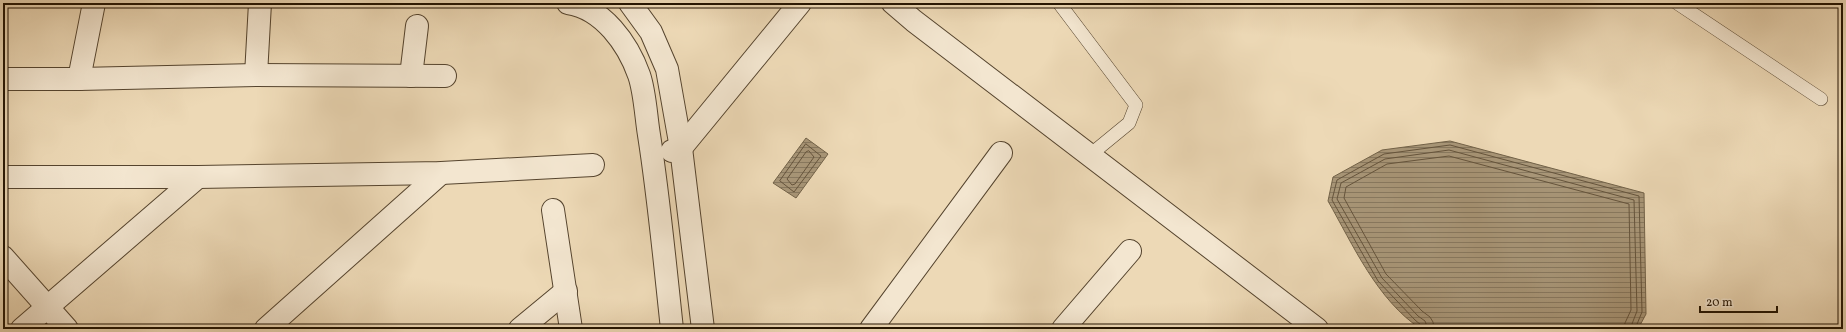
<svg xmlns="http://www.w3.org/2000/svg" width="1846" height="332" viewBox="0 0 1846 332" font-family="Vollkorn,serif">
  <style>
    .water { fill: url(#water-rules); stroke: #726248 }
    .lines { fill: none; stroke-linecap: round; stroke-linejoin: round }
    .shore { stroke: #65543c; stroke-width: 1 }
    .service-casing { stroke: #55442e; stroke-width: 14 }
    .minor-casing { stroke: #55442e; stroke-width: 24 }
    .service { stroke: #f3e6d0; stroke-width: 13 }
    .minor { stroke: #f3e6d0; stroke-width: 22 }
  </style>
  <defs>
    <pattern id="water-rules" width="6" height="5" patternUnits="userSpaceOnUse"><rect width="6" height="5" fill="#a89678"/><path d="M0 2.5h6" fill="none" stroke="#887960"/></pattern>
  </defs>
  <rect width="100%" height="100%" fill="#edd9b6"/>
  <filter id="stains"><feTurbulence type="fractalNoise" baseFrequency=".005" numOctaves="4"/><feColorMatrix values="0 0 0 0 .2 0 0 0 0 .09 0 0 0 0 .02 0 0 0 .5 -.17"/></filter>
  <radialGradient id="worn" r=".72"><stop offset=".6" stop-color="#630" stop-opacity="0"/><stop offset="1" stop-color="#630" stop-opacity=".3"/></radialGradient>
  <g class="water">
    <path d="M806 138 828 154 796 198 773 183Z"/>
    <path d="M1450 141 1644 193 1646 314 1638 329H1421C1377 300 1353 245 1328 201L1333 177 1382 150Z"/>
  </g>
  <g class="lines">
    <g class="shore">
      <path d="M806 144 821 156 794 192 780 181Z"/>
      <path d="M809 151 814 157 795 184 792 185 787 179 806 152Z"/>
      <path d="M1423 329 1421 325 1415 320 1378 281 1332 200 1337 180 1384 154 1450 145 1639 196 1642 312 1635 329"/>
      <path d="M1428 329 1425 321 1418 316 1382 278 1337 199 1341 183 1385 159 1449 150 1634 200 1637 311 1630 329"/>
      <path d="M1434 329 1433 322 1430 317 1422 311 1386 274 1344 198 1346 187 1387 164 1449 156 1629 204 1631 310 1625 323 1624 329"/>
    </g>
    <defs>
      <g id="service">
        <path d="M1059 3 1136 105 1129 123 1090 155"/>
        <path d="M1677 3 1821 99"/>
      </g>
      <g id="minor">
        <path d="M568 3C603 8 628 44 639 75 645 92 646 117 649 135 659 199 665 265 672 329"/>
        <path d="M630 3 651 32 667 69 681 148 703 329"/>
        <path d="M893 3 914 21 1317 329"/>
        <path d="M256 75 260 3"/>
        <path d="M411 76 417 26"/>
        <path d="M3 79H79L256 75 445 76"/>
        <path d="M79 79 94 3"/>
        <path d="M672 151 681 148 800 3"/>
        <path d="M3 177H198L441 173 593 165"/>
        <path d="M553 210 571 329"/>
        <path d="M3 257 67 329"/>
        <path d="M22 329 198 177"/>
        <path d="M266 329 441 173"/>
        <path d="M520 329 566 291"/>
        <path d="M871 329 1001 153"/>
        <path d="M1063 329 1130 251"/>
      </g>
    </defs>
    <use href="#service" class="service-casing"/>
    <use href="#minor" class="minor-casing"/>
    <use href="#service" class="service"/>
    <use href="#minor" class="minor"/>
  </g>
  <rect width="1846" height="332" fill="none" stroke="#edd9b6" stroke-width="16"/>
  <rect x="4" y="4" width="1838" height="324" fill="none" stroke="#221301" stroke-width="2"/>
  <rect x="8" y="8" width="1830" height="316" fill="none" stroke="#221301"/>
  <path d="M1700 306v6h77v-6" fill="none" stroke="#221301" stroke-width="2"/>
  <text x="1706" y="306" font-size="12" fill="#221301" stroke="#f3e6d0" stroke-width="3" paint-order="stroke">20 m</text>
  <rect width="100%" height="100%" filter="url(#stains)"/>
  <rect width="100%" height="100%" fill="url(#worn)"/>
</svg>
